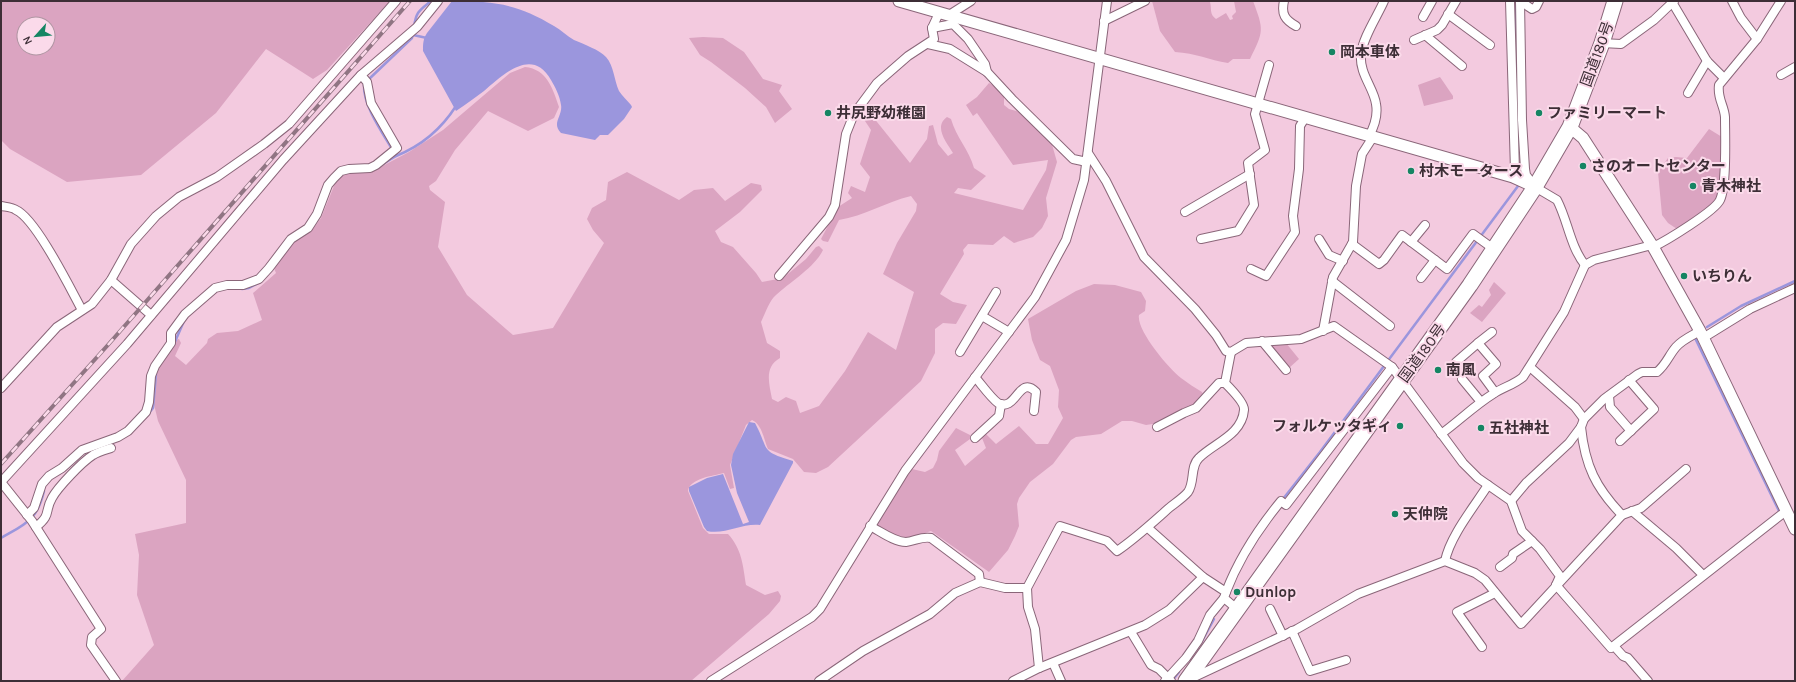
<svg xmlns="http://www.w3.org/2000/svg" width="1796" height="682" viewBox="0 0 1796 682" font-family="Karla,'Noto Sans JP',sans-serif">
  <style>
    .green { fill: #dba4c1; fill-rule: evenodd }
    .water { fill: #9b96dd }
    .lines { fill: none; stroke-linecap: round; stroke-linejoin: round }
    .stream { stroke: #9b96dd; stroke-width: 2.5 }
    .street-casing { stroke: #8a6679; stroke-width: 10 }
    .secondary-casing { stroke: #8a6679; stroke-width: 13 }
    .highway-casing { stroke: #8a6679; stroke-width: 17 }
    .street { stroke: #fff; stroke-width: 8 }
    .secondary { stroke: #fff; stroke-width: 11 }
    .highway { stroke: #fff; stroke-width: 15 }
    .rail-casing { stroke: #907583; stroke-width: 4 }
    .rail { stroke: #fbdaea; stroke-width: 2.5; stroke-dasharray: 8; stroke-linecap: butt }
    .poi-dot { fill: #158563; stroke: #fbdaea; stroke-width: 1.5 }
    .labels { text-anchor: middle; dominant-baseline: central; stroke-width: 4; stroke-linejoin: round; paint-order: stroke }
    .poi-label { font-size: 15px; font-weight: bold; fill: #3d2e36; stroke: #fbdaea; text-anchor: start }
    .street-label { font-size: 15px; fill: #3d2e36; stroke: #fbdaea }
  </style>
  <rect width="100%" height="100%" fill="#f3cadf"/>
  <g class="green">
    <path d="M1 1H390L327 70 313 79 266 49 216 113 141 175 67 182 10 149 1 140ZM24 24H48V48H24Z"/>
    <path d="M1152 1H1211L1210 2C1212 9 1209 14 1216 19L1226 13 1230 20 1233 19 1232 16 1236 12 1234 1H1253C1264 30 1264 31 1250 59H1233L1228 63C1209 60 1196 53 1175 52L1160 31Z"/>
    <path d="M703 37 723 38 744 52 763 79 782 85 779 91 792 109 775 123 766 107 745 88 711 62 700 55 689 38Z"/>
    <path d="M525 67C547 69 553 89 559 107L554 118 528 131 488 111 455 150 436 181 429 186 430 190 445 202 438 247 467 295 513 335 553 328 604 243 593 230 587 219 592 208 606 200 608 182 627 172 679 200 694 190 713 188 725 201 751 183 761 185 762 190 740 212 715 231 721 242 733 247 756 273 762 282 783 278 806 259 816 247 819 246 823 250C815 267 789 283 776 295 769 301 765 314 761 322L767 343 780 351V358C764 367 769 383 772 399L778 402 786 397 796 401 800 413 819 406 845 371 868 332 896 350 914 292 883 274 897 243 916 211 917 204 911 196C886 202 864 216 839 220L828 242 823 241 821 239 838 207 852 198 848 193 851 186 865 192 870 177 860 164 871 130 863 118 864 114 869 112 910 163 927 139 929 126 933 125 938 144 948 156 953 153C947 143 933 127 947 117L951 119C956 137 969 150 974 168L986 176 971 190 958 188 954 193 1023 210 1046 170 1048 160 1013 165 977 113 973 116 966 105 977 97 989 83 996 87 1004 95V105L1009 109 1020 112 1051 141 1057 162 1046 198 1048 216 1042 228 1033 237 1014 243 1004 236 993 245 968 244 963 250 964 254 940 294 953 302 967 305 956 324 943 323 935 329V353L921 381 828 467 816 473 804 472 793 459 768 449C764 440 762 424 752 420L746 425 730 465 734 488 730 489 724 473C713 476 690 478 688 491L703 528 709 534H728C742 549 743 566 746 585L765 595 778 591 781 596 780 601 769 614 691 681H122L154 645 137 595 139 555 135 534 186 523V480L158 421 152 396 155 369 173 341 179 339 181 343 175 356 186 365 207 343 208 339 217 333 238 331 262 320 253 293 276 273 273 266 294 241 313 229 321 218 336 181 346 173 373 171 409 152 443 130 510 73Z"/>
    <path d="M1440 77 1453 96V99L1424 106 1418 85Z"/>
    <path d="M1709 129 1722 137C1722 151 1725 189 1717 199 1707 212 1691 221 1677 229L1668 223 1662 215 1658 172 1668 158 1676 157 1687 158Z"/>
    <path d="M1494 282 1506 293 1482 322 1470 313 1479 305 1482 307 1491 295 1489 290Z"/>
    <path d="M1094 284 1115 285 1141 292 1146 301 1145 311 1139 315C1136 330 1169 369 1181 378 1188 383 1195 388 1202 392L1204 397 1197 404 1159 423 1146 425 1132 421H1122L1101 434 1076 437 1071 440 1053 464 1030 482 1019 498 1017 504 1019 526 1015 536 1008 550 989 572 931 531 907 539 883 530 877 526 879 517 912 469 925 472 933 468 937 460 939 451 956 428 970 435V439L955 450 965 466 986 448 982 438 986 434 996 444 1019 426 1036 444H1048L1063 418 1058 407 1059 390 1050 366 1040 360 1032 340 1028 319 1076 291Z"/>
    <path d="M1267 343H1286L1299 359 1289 368Z"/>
  </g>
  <g class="water">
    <path d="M452 1C494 1 518 4 554 26 561 30 567 36 574 40 583 44 600 50 606 57 614 66 614 80 619 91 622 96 627 100 631 105L632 107 624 119 608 135H600L595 140 561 133C551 123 563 116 561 105 560 96 555 87 551 80 532 46 503 75 484 91 475 98 466 104 456 111L423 51C423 44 423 39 427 33Z"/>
    <path d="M749 422 755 423C770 451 759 451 793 461V463L760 525C742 523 725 535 707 531L704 527 689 491V487L707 478 723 474 743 524 749 522 737 493 731 465 733 454Z"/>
  </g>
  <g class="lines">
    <g class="stream">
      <path d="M1515 1 1518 120"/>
      <path d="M414 27C416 11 420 10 431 1"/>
      <path d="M413 35 427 38"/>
      <path d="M368 80 412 38 413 34"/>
      <path d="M364 85C363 107 385 136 396 156L383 164"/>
      <path d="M396 156C421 146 442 128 456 106"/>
      <path d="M242 289 249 288 260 282"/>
      <path d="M1707 327 1741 306 1795 281"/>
      <path d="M1695 338 1780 513"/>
      <path d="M174 344 184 321"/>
      <path d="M149 413 153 408 156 374"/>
      <path d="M1283 499 1320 452 1518 186V183"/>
      <path d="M1 538C25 524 37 521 44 491"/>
      <path d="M1201 643 1214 619"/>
      <path d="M1172 681 1179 672"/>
    </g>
    <defs>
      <g id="street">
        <path d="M1284 1C1281 14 1285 20 1296 26"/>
        <path d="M1510 1 1515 171 1513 177"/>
        <path d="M1520 1 1522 120 1525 169 1526 175 1535 187 1557 200C1568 221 1570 246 1585 265"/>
        <path d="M1520 1 1532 9 1536 7 1539 1"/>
        <path d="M1732 1 1741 18 1757 39"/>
        <path d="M1672 2 1707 61 1724 78"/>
        <path d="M1448 14 1490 45"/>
        <path d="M949 15 971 1"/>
        <path d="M1423 17 1432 1"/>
        <path d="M1104 21 1145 1"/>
        <path d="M932 28 953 24 968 39 985 64 987 72 1012 99 1073 159 1087 162"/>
        <path d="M1425 35 1462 66"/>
        <path d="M1414 40 1437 30 1442 25 1456 1"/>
        <path d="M1602 43 1621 44 1654 20 1674 1"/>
        <path d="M928 44 950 49 987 72"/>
        <path d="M1781 75 1795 67"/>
        <path d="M1688 93 1707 61"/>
        <path d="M1369 136C1374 127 1378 115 1376 104 1374 88 1359 74 1361 54 1363 37 1377 17 1384 1"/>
        <path d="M1088 153 1106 181 1144 257 1195 309 1216 335 1226 351 1231 352 1246 343 1301 339 1334 326 1392 367 1463 463 1478 478 1511 501 1522 531 1540 549 1560 576 1556 585"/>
        <path d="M1 206C6 207 12 207 16 210 36 219 70 288 82 310"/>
        <path d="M1185 212 1250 174"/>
        <path d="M1201 239 1238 231 1254 205 1248 163 1265 150 1255 114 1269 65"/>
        <path d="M1319 239 1329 255 1343 261"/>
        <path d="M1411 242 1425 225"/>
        <path d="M1352 244 1379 264 1384 260 1402 235 1447 269 1473 234 1495 250"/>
        <path d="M1653 247C1666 241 1715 211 1720 200 1727 185 1725 136 1725 117 1724 105 1717 98 1719 85L1757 39 1781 1"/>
        <path d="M1251 269 1266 276 1295 232 1293 216 1299 169 1300 126 1305 118"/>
        <path d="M779 276 829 217 835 205 846 134 854 114 877 83 908 56 934 39 932 28 939 13"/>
        <path d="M1421 278 1435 260"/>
        <path d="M111 280 151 315"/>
        <path d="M1332 281 1390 326"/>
        <path d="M982 316 1009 332"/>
        <path d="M1323 331 1333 277 1353 242 1356 186 1362 154 1373 137"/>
        <path d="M1703 338 1750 309 1795 288"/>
        <path d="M1262 341 1286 370"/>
        <path d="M1478 343 1492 332"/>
        <path d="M960 352 996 292"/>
        <path d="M1456 362 1478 343 1496 364 1483 376 1494 391V393"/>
        <path d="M1530 367 1575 407 1584 419"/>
        <path d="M975 377C981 384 991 398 998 403 1016 413 1019 374 1036 392L1034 411"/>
        <path d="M1462 379 1481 402"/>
        <path d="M1 388 57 327 92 304 111 280 131 244 156 216 179 197 217 177 264 144 289 124 396 1"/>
        <path d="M1609 396 1610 407 1631 431"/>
        <path d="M1157 427 1184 413 1196 408 1219 383H1225"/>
        <path d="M1581 427C1585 466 1596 488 1622 515"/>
        <path d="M1441 434C1459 421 1475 405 1493 394 1503 387 1514 385 1523 377L1564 312 1585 265 1594 260 1652 245"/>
        <path d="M975 438 999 416 1001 404"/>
        <path d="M1620 441 1654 409 1629 380"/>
        <path d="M1511 501 1526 483 1569 443 1581 427 1584 419 1604 399 1638 374 1642 372H1657C1666 365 1669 355 1676 347 1682 340 1691 336 1700 331"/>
        <path d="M1632 511 1676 548 1703 575"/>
        <path d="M27 515 34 508 42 484 49 476 62 468 82 450 118 437 128 431 146 412 149 402 151 376 155 366 171 343V333L185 314 215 288 227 285H243L259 279 269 268 291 239 308 228 317 214 328 185 334 178 341 171 349 169 370 168 376 165 397 148 371 103 367 82 361 75"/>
        <path d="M870 526C880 531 894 542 906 542 915 541 922 536 931 538L979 574 980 582"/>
        <path d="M36 527C52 514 44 512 52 498 58 487 82 462 93 455 98 452 105 450 111 448"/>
        <path d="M1148 528 1203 577 1226 592 1224 598 1237 609"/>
        <path d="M1445 561C1450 536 1474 507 1488 485"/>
        <path d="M1500 567 1512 558 1513 554 1532 541"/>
        <path d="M1556 585 1611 648 1786 511"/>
        <path d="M1226 592C1239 558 1258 529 1281 501L1286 505 1392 367"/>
        <path d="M1270 609 1283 636"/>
        <path d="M1292 631 1310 671 1346 660"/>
        <path d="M1131 632 1151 665 1159 669 1171 681"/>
        <path d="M1614 646 1623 656 1628 658 1648 681"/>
        <path d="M1482 647 1457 612 1495 593"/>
        <path d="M1053 663 1061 681"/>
        <path d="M1039 668 1035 629 1028 607 1027 588 1060 526 1107 541 1117 551C1136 538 1152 523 1169 508 1175 503 1183 498 1188 492 1195 482 1190 466 1199 458 1214 443 1242 435 1244 410 1245 403 1230 388 1225 383L1231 352"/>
        <path d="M1190 679 1297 629 1358 594 1445 561 1475 573 1485 580 1521 624 1622 515 1641 508 1686 469"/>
        <path d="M116 681 91 645 92 637 101 629 32 521 1 482 127 344 283 160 361 75 417 27 438 1"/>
        <path d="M711 681 812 617 820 609 905 471 1035 297 1066 240 1084 180 1107 1"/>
        <path d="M819 681 863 651 930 614 955 593 980 582 1005 588H1027"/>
        <path d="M1013 681 1039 668 1145 625 1169 610 1203 577"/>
        <path d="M1165 681 1186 658 1198 641 1210 615 1224 598"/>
      </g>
      <g id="secondary">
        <path d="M899 1 1513 177 1535 187"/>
        <path d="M1570 127 1583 138 1652 245 1700 331 1795 529"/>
      </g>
      <path id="highway" d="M1186 681 1470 285 1535 187 1570 127 1602 43 1615 1"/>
    </defs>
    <use href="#street" class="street-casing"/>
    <use href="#secondary" class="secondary-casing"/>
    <use href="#highway" class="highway-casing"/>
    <use href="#street" class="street"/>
    <use href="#secondary" class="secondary"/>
    <use href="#highway" class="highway"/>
    <defs>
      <path id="rail" d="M1 464 107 346 410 1"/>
    </defs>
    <use href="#rail" class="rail-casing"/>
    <use href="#rail" class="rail"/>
  </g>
  <g class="poi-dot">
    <circle cx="1332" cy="52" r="4"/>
    <circle cx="828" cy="113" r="4"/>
    <circle cx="1539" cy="113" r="4"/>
    <circle cx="1583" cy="166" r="4"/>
    <circle cx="1411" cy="171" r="4"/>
    <circle cx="1693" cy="186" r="4"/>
    <circle cx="1684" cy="276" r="4"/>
    <circle cx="1438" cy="370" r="4"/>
    <circle cx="1400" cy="426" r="4"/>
    <circle cx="1481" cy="428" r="4"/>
    <circle cx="1395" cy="514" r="4"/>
    <circle cx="1237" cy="592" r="4"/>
  </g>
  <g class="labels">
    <g class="poi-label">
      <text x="1340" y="52">岡本車体</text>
      <text x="836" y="113">井尻野幼稚園</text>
      <text x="1547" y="113">ファミリーマート</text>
      <text x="1591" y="166">さのオートセンター</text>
      <text x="1419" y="171">村木モータース</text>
      <text x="1701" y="186">青木神社</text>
      <text x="1692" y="276">いちりん</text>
      <text x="1446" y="370">南風</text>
      <text x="1392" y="426" text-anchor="end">フォルケッタギィ</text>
      <text x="1489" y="428">五社神社</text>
      <text x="1403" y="514">天仲院</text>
      <text x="1245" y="592">Dunlop</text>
    </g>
    <g class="street-label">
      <text transform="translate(1597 54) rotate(-70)">国道180号</text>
      <text transform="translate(1422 353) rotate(-54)">国道180号</text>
    </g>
  </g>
  <rect width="1796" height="682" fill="none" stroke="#3d2e36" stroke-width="4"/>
  <g transform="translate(36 36) rotate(243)"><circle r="19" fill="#fbdaea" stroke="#af95a2"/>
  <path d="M0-3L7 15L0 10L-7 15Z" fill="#158563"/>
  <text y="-6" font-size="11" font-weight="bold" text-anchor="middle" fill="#3d2e36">N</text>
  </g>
</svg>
